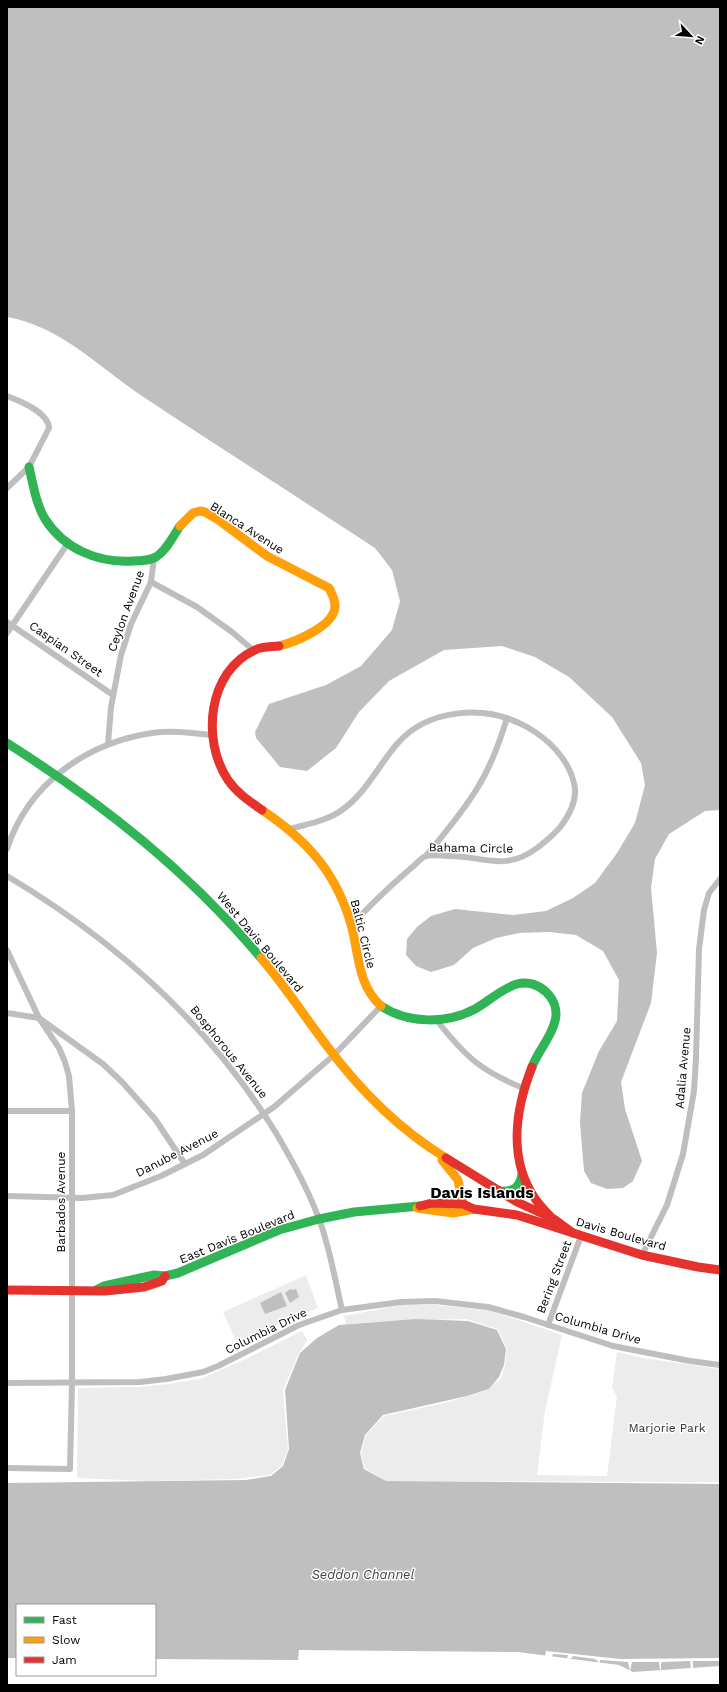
<svg xmlns="http://www.w3.org/2000/svg" width="727" height="1692" viewBox="0 0 727 1692" font-family="'Work Sans',sans-serif">
  <style>
    .green { fill: #ececec }
    .water { fill: #bfbfbf }
    .pier { fill: #fff }
    .lines { fill: none; stroke-linecap: round; stroke-linejoin: round }
    .street { stroke: #bebebe; stroke-width: 6 }
    .fast { stroke: #30b455; stroke-width: 9 }
    .slow { stroke: #ff9f0a; stroke-width: 9 }
    .jam { stroke: #e5322d; stroke-width: 9 }
    .labels { text-anchor: middle; dominant-baseline: central; stroke-width: 3; stroke-linejoin: round; paint-order: stroke }
    .street-label { font-size: 12px; fill: #000; stroke: #fff }
    .park-label { font-size: 12px; fill: #333; stroke: #fff }
    .water-label { font-size: 13px; font-style: italic; fill: #444; stroke: #fff }
    .district-label { font-size: 16px; font-weight: bold; fill: #000; stroke: #fff }
  </style>
  <rect width="100%" height="100%" fill="#fff"/>
  <g class="green">
    <path d="M306 1275 318 1308 285 1321 238 1346 223 1312Z"/>
    <path d="M401 1305H434L488 1310 562 1335 545 1411 537 1475 607 1476 617 1396 612 1388 617 1352 643 1358 720 1369V1482L386 1481 365 1468 361 1454 366 1435 384 1416 448 1402 488 1390 501 1378 505 1365 507 1349 498 1329 466 1319 387 1321 346 1324 344 1316Z"/>
    <path d="M302 1331 307 1340 299 1353 283 1390 288 1450 282 1465 270 1475 235 1479 150 1481 77 1478 78 1388 137 1387 169 1384 200 1379 248 1358Z"/>
  </g>
  <g class="water">
    <path d="M7 7H720V810L705 811 669 834 655 859 651 888 657 953 651 1003 621 1082 625 1109 642 1161 633 1181 623 1188 607 1189 591 1183 584 1171 580 1123 582 1093 599 1051 617 1021 619 980 603 951 576 935 549 932 519 933 496 938 473 948 454 965 431 972 416 966 406 955 407 939 417 927 431 916 455 909 513 915 546 911 573 898 595 883 617 853 635 823 645 785 641 763 612 717 569 677 535 657 502 646 444 650 389 681 359 712 336 748 307 771 280 767 256 738 255 732 269 704 326 685 361 666 392 630 400 601 392 570 375 548C297 497 219 447 142 396 99 367 60 326 7 317Z"/>
    <path d="M290 1289 292 1290 296 1289 299 1297 290 1303 285 1293Z"/>
    <path d="M281 1292 287 1306 265 1314 260 1303Z"/>
    <path d="M416 1319 468 1321 497 1330 506 1349 504 1365 499 1377 489 1389 467 1396 383 1415 365 1435 360 1453 364 1469 386 1481 720 1484V1666L633 1672 619 1665 518 1652 299 1650 298 1660 155 1659V1605H17V1658H7V1483L246 1480 271 1476 283 1466 289 1449 285 1390 300 1353 317 1338 339 1325Z"/>
  </g>
  <path class="pier" d="M546 1651 620 1659 720 1658V1661H693V1668H691L690 1661 663 1662 661 1663V1670H660L659 1662H632L630 1671 628 1662 600 1660V1663L595 1659 573 1656 572 1658 567 1659 568 1655 553 1654 552 1657 545 1656Z"/>
  <g class="lines">
    <g class="street">
      <path d="M7 396C20 401 48 412 49 428L29 467 7 488"/>
      <path d="M151 582 197 607 232 632 253 650"/>
      <path d="M7 622 113 695"/>
      <path d="M7 633 68 543"/>
      <path d="M108 744 111 707 121 655 131 624 151 582 154 558"/>
      <path d="M290 829C307 824 327 821 342 810 366 793 378 766 397 744 428 708 486 704 527 727 548 739 568 758 574 783 578 798 570 814 561 826 554 835 546 841 537 848 505 872 484 856 449 856 442 856 431 854 426 856 420 858 415 866 410 869 389 887 370 905 351 926"/>
      <path d="M7 849C28 784 86 743 152 733 172 730 193 733 213 735"/>
      <path d="M426 856C444 834 463 812 478 787 491 766 500 741 507 718"/>
      <path d="M7 876C116 941 209 1024 276 1133 292 1160 308 1189 319 1219 330 1248 335 1280 342 1310"/>
      <path d="M7 950 39 1018 59 1048 65 1062 69 1076 72 1111V1383L70 1469 7 1468"/>
      <path d="M7 1013 39 1018 103 1064 122 1082 155 1119 185 1164"/>
      <path d="M438 1022C466 1057 481 1071 523 1088"/>
      <path d="M7 1111H72"/>
      <path d="M7 1196 82 1198 113 1195 161 1176 203 1155 274 1107 334 1055 381 1006"/>
      <path d="M642 1255 667 1205 683 1154 694 1091 696 1058 699 949 704 910 709 893 720 879"/>
      <path d="M548 1325 581 1236"/>
      <path d="M7 1383 140 1382 166 1379 203 1372 218 1366 299 1325 342 1310 401 1302 435 1301 488 1307 524 1317 613 1346 690 1361 720 1365"/>
    </g>
    <g class="fast">
      <path d="M29 467C33 484 36 504 45 519 64 549 98 563 132 561 139 561 149 561 156 557 167 550 173 536 180 526"/>
      <path d="M7 743C103 804 188 871 261 958"/>
      <path d="M381 1006C408 1024 447 1024 475 1009 489 1001 501 989 517 984 538 978 561 999 555 1021 551 1038 538 1051 532 1067"/>
      <path d="M499 1191C513 1192 520 1188 522 1174"/>
      <path d="M96 1290 104 1286 154 1275 165 1276 178 1273 279 1230 319 1219 354 1212 420 1206"/>
    </g>
    <g class="slow">
      <path d="M180 526 193 513 200 511 205 512 217 519 267 556 329 588C332 594 335 599 335 606 335 626 295 642 279 646"/>
      <path d="M262 810C308 841 337 873 352 928 359 956 358 985 381 1006"/>
      <path d="M261 958C285 986 305 1017 327 1046 359 1089 400 1130 446 1158"/>
      <path d="M442 1160 458 1180 463 1204"/>
      <path d="M417 1208 453 1213 474 1209"/>
    </g>
    <g class="jam">
      <path d="M262 810C249 801 237 793 228 780 201 740 208 671 255 650 262 646 271 647 279 646"/>
      <path d="M532 1067C515 1110 508 1160 536 1200 540 1205 545 1211 550 1216"/>
      <path d="M446 1158 517 1202 554 1219 573 1233"/>
      <path d="M420 1206 432 1203 463 1204 474 1209 517 1215 642 1255 698 1267 720 1270"/>
      <path d="M7 1290 105 1291 144 1287 162 1281 165 1276"/>
    </g>
  </g>
  <g class="labels">
    <g class="street-label">
      <text transform="translate(247 528) rotate(33)">Blanca Avenue</text>
      <text transform="translate(126 611) rotate(-70)">Ceylon Avenue</text>
      <text transform="translate(66 649) rotate(35)">Caspian Street</text>
      <text transform="translate(471 848) rotate(1)">Bahama Circle</text>
      <text transform="translate(363 934) rotate(76)">Baltic Circle</text>
      <text transform="translate(260 942) rotate(50)">West Davis Boulevard</text>
      <text transform="translate(229 1052) rotate(51)">Bosphorous Avenue</text>
      <text transform="translate(683 1068) rotate(-85)">Adalia Avenue</text>
      <text transform="translate(177 1153) rotate(-27)">Danube Avenue</text>
      <text transform="translate(61 1202) rotate(-90)">Barbados Avenue</text>
      <text transform="translate(621 1234) rotate(16)">Davis Boulevard</text>
      <text transform="translate(237 1237) rotate(-22)">East Davis Boulevard</text>
      <text transform="translate(554 1277) rotate(-69)">Bering Street</text>
      <text transform="translate(598 1328) rotate(16)">Columbia Drive</text>
      <text transform="translate(266 1331) rotate(-26)">Columbia Drive</text>
    </g>
    <g class="park-label">
      <text x="667" y="1428">Marjorie Park</text>
    </g>
    <g class="water-label">
      <text x="363" y="1574">Seddon Channel</text>
    </g>
    <g class="district-label">
      <text x="482" y="1192">Davis Islands</text>
    </g>
  </g>
  <rect width="727" height="1692" fill="none" stroke="#000000" stroke-width="16"/>
  <rect x="16" y="1604" width="140" height="72" fill="#ffffff" stroke="#999999"/>
  <rect x="24" y="1617" width="20" height="6" fill="#30b455" stroke="#999999"/>
  <text x="52" y="1624" font-size="12" fill="#000000">Fast</text>
  <rect x="24" y="1637" width="20" height="6" fill="#ff9f0a" stroke="#999999"/>
  <text x="52" y="1644" font-size="12" fill="#000000">Slow</text>
  <rect x="24" y="1657" width="20" height="6" fill="#e5322d" stroke="#999999"/>
  <text x="52" y="1664" font-size="12" fill="#000000">Jam</text>
  <g transform="translate(691 36) rotate(116)" stroke="#ffffff" stroke-width="3" paint-order="stroke">
  <path d="M0-3L7 15L0 10L-7 15Z" fill="#000000"/>
  <text y="-6" font-size="11" font-weight="bold" text-anchor="middle" fill="#000000">N</text>
  </g>
</svg>
